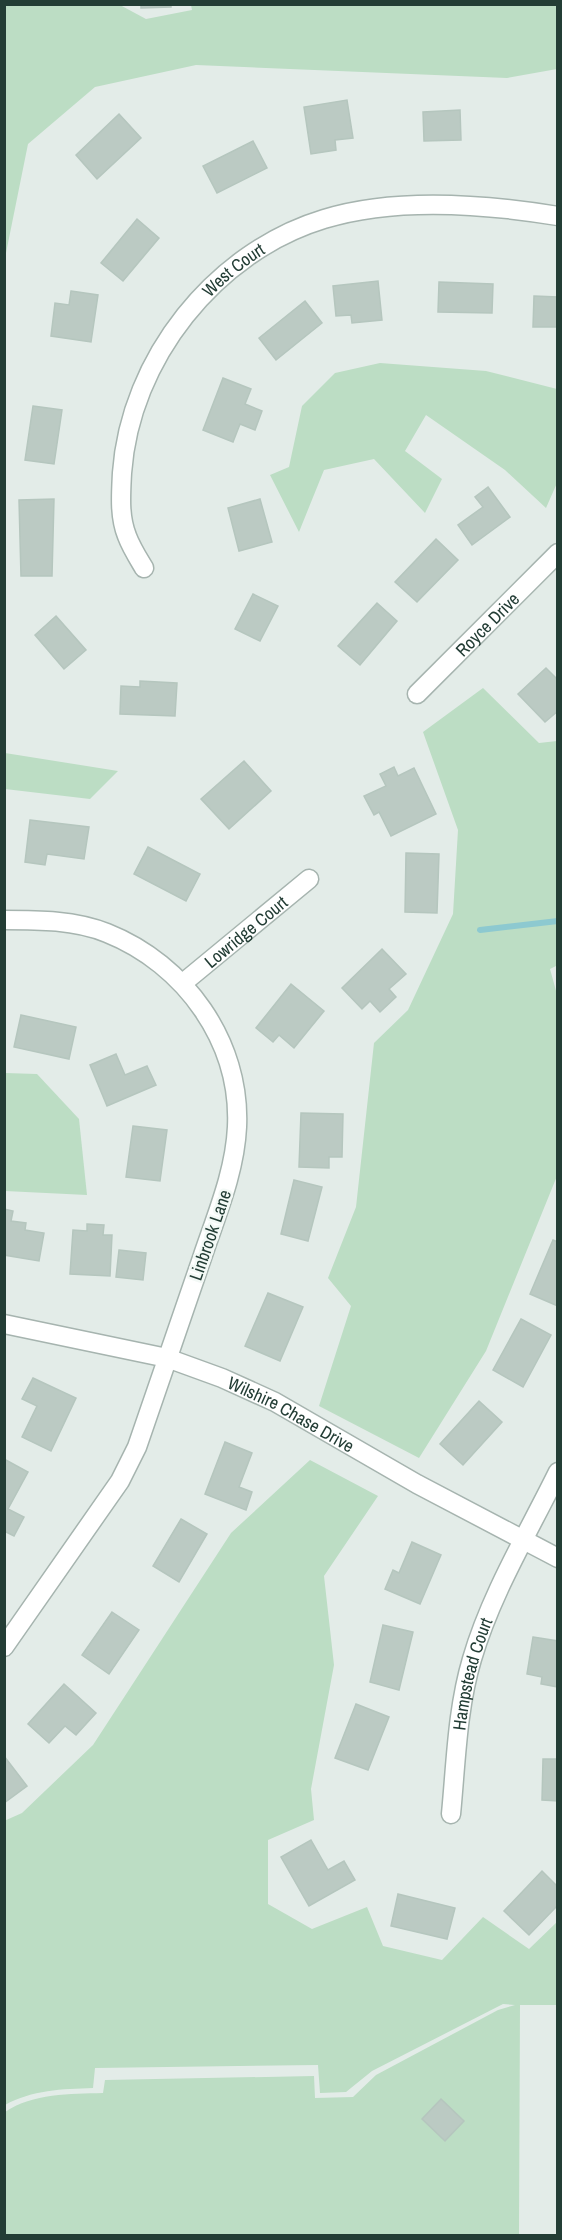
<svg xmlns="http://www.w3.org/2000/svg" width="562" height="2240" viewBox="0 0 562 2240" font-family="'Archivo Narrow',sans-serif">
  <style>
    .green { fill: #bcddc4 }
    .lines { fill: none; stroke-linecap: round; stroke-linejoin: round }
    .stream { stroke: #8dc9d0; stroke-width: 6 }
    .building { fill: #bbcac3; stroke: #b5c6be; stroke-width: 1.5 }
    .street-casing { stroke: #a6b4af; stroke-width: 21 }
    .street { stroke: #fff; stroke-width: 18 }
    .labels { text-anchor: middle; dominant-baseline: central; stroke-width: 5; stroke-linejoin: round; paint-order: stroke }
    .street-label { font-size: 18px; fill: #233d35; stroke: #f3f9f6 }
  </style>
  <rect width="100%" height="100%" fill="#e3ece8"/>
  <g class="green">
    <path d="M191 5H557V69L507 78 196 65 95 87 28 144 5 258V5H120L146 19 192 10Z"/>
    <path d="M380 363 486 371 557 389V483L546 508 505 470 426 415 405 451 442 479 425 513 374 459 324 470 299 532 270 475 289 467 302 406 335 373Z"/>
    <path d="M483 688 539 743 557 741 558 965 550 969 558 998 557 1176 486 1351 419 1458 319 1406 351 1306 328 1278 356 1207 374 1043 408 1010 453 914 458 830 423 732Z"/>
    <path d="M5 753 118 771 90 799 5 789Z"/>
    <path d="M5 1073 37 1074 79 1119 87 1195 5 1191Z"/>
    <path d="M310 1460 378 1496 324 1576 334 1665 311 1789 314 1820 268 1840V1904L312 1929 367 1907 383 1946 442 1960 483 1917 529 1949 557 1922V2005H520L519 2235H5V2112C33 2093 70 2094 103 2093L105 2080 314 2076 315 2098 353 2097 376 2075 498 2010 515 2005 503 2004 372 2071 346 2092 320 2093 318 2065 95 2068 93 2088C62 2089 32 2090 5 2105L4 1821 22 1813 93 1745 231 1533Z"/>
  </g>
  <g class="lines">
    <path class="stream" d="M480 930 558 921"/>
  </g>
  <g class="building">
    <path d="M141 4H171V7L141 8Z"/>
    <path d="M347 100 353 138 335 140 336 150 311 154 304 107Z"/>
    <path d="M460 110 461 140 424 141 423 112Z"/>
    <path d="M119 114 141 138 97 179 76 155Z"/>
    <path d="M253 141 267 168 217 193 203 166Z"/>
    <path d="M137 219 159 238 123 281 101 263Z"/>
    <path d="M378 281 382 320 352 323 351 315 336 316 333 286Z"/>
    <path d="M439 282 493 284 492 313 438 312Z"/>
    <path d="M71 291 98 295 91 342 51 336 55 303 69 305Z"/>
    <path d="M534 296 558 297V327H533Z"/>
    <path d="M305 301 322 323 276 360 259 338Z"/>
    <path d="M223 378 251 389 245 404 262 411 255 430 240 424 233 442 203 430Z"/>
    <path d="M33 406 62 410 54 464 25 460Z"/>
    <path d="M488 487 510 517 472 545 458 525 483 507 475 497Z"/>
    <path d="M54 499 52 576H21L19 500Z"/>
    <path d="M260 499 272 542 239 551 228 508Z"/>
    <path d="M436 539 458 560 417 602 395 582Z"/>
    <path d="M253 594 278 606 260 641 235 629Z"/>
    <path d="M377 603 397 621 360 665 338 646Z"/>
    <path d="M56 616 86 650 64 669 35 635Z"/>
    <path d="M546 668 558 680V711L545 722 518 694Z"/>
    <path d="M140 681 177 683 175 716 120 714 121 686 140 687Z"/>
    <path d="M244 761 271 791 229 829 201 799Z"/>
    <path d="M394 767 398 776 414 768 436 814 391 836 379 812 374 815 364 796 386 786 380 774Z"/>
    <path d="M30 820 89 827 84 859 47 854 45 865 25 862Z"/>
    <path d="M148 847 200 874 186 901 134 874Z"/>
    <path d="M406 853 439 854 437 913 405 912Z"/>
    <path d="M382 949 406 974 389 989 396 997 380 1012 370 1001 362 1009 342 988Z"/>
    <path d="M291 984 324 1011 294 1048 279 1035 273 1042 256 1028Z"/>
    <path d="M21 1015 76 1027 69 1059 14 1047Z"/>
    <path d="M116 1054 125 1075 147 1066 156 1085 107 1106 90 1065Z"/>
    <path d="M301 1113 343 1114 342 1157H329V1168L299 1167Z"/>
    <path d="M133 1126 167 1130 160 1181 126 1177Z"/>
    <path d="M294 1180 322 1187 308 1241 281 1234Z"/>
    <path d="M4 1209 13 1211 11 1221 26 1223 25 1230 44 1233 39 1261 4 1255Z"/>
    <path d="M87 1224 104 1225 103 1235H112L110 1276 70 1274 73 1230 87 1231Z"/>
    <path d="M553 1240 558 1242V1306L530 1294Z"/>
    <path d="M119 1250 146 1253 143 1280 116 1277Z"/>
    <path d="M268 1293 303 1307 280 1361 245 1346Z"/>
    <path d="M521 1319 551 1335 523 1387 493 1370Z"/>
    <path d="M33 1378 76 1398 51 1451 22 1437 37 1406 22 1399Z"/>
    <path d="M479 1401 502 1422 463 1465 440 1444Z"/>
    <path d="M225 1442 252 1453 239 1487 252 1492 246 1510 205 1494Z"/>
    <path d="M4 1459 28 1472 8 1509 24 1517 14 1536 4 1531Z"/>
    <path d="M181 1519 207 1534 179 1582 153 1566Z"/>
    <path d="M412 1542 441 1555 420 1604 385 1589 393 1570 399 1573Z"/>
    <path d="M112 1612 139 1630 109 1674 82 1655Z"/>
    <path d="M383 1625 413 1632 399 1690 370 1682Z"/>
    <path d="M533 1637 558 1641V1687L541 1684 542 1677 527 1674Z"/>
    <path d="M64 1684 96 1713 76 1735 65 1726 49 1743 28 1724Z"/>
    <path d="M356 1704 389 1717 368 1770 335 1758Z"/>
    <path d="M4 1756 27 1786 4 1803Z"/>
    <path d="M543 1759H558V1801L542 1800Z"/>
    <path d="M311 1840 328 1870 344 1861 355 1880 309 1906 281 1857Z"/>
    <path d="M542 1871 558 1887V1905L529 1935 504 1911Z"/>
    <path d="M398 1894 455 1908 447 1939 391 1926Z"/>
    <path d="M441 2099 464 2121 445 2141 422 2119Z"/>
  </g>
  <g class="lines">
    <defs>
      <g id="street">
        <path id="s1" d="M144 568C138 558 131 547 127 536 119 516 121 494 122 473 130 359 215 252 324 219 395 197 485 204 558 216"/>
        <path id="s2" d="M417 694 558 553"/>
        <path d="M4 920C39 920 75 920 107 933 185 964 241 1042 237 1127 235 1172 216 1216 202 1258 180 1321 159 1384 137 1447L120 1481 4 1647"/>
        <path id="s3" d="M183 983 309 879"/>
        <path id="s4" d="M4 1324 167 1358 222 1378 275 1402 417 1484 558 1558"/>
        <path id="s5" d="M451 1814C456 1763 457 1709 472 1659 491 1594 528 1533 558 1472"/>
      </g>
    </defs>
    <use href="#street" class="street-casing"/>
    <use href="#street" class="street"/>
  </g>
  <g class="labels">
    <g class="street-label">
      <text stroke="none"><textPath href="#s1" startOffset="339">West Court</textPath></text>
      <text stroke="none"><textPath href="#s2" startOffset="99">Royce Drive</textPath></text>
      <text stroke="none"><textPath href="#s3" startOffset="81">Lowridge Court</textPath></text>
      <text transform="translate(210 1235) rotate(-71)">Linbrook Lane</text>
      <text stroke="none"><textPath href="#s4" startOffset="303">Wilshire Chase Drive</textPath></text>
      <text stroke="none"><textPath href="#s5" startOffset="142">Hampstead Court</textPath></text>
    </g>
  </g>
  <rect width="562" height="2240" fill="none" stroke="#233d35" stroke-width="12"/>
</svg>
